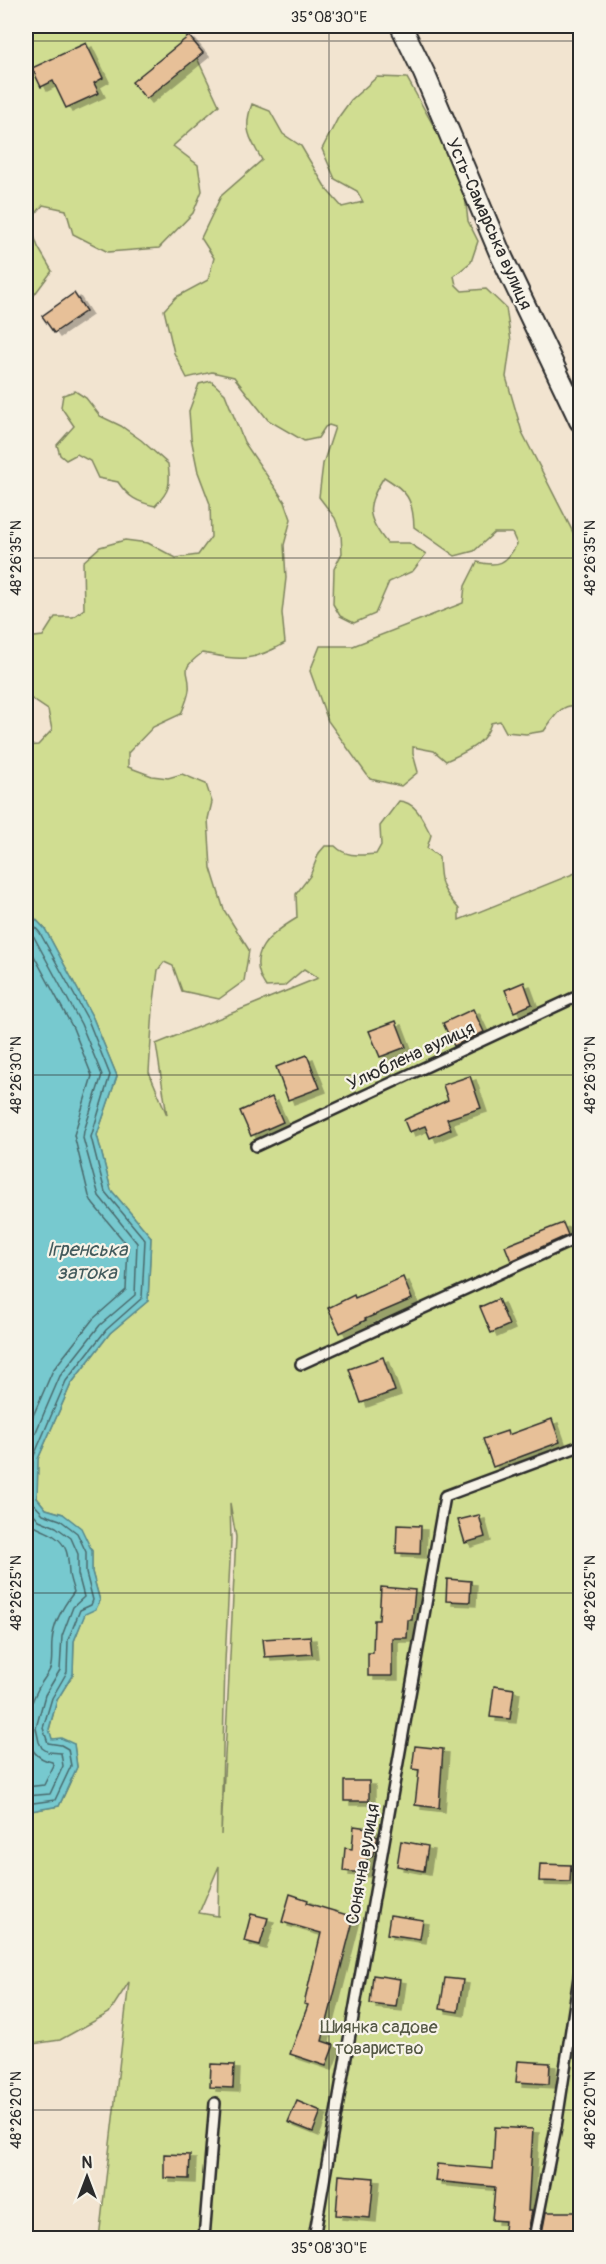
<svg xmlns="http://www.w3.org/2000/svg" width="606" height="2264" viewBox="0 0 606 2264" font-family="Pangolin,sans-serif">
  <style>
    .green { fill: #d0dd91; stroke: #7e845e; stroke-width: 1.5; fill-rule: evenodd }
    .water { fill: #77c9cf; stroke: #598a8d; stroke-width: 1.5 }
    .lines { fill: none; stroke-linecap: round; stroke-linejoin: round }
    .shore { stroke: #496a6d; stroke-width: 1.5 }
    .building { fill: #e7c098; stroke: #2b2b2b; stroke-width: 1.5; filter: url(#shadow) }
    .lane-casing { stroke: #2b2b2b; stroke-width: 14 }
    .street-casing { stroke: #2b2b2b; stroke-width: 24 }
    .lane { stroke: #f7f3e8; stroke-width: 9 }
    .street { stroke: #f7f3e8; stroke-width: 20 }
    .ticks { fill: none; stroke: #2b2b2b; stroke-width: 1.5; stroke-opacity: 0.45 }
    .labels { text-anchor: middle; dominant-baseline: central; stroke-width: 4.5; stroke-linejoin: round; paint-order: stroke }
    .street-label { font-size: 18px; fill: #2b2b2b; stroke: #f7f3e8 }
    .park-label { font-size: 18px; fill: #545844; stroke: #f7f3e8 }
    .water-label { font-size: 20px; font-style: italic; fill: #425a5c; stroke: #f7f3e8 }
    .neatline { fill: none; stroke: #2b2b2b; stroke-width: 2 }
    .ticks-label { font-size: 15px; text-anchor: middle; fill: #2b2b2b }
  </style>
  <defs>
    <filter id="shadow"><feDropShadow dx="6" dy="4" stdDeviation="0" flood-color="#0004"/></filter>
  </defs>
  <rect width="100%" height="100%" fill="#f2e4d0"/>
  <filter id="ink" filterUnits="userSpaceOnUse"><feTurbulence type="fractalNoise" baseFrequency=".0167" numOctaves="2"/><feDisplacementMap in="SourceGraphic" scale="12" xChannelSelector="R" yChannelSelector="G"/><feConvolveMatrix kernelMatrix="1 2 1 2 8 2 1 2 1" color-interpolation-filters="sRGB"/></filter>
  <g filter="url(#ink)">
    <g class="green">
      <path d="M26 26H182L219 105 173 146 198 165 202 191 193 213 159 248 108 252 73 234 66 210 43 205 29 222 38 247 52 271 26 306Z"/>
      <path d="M377 77 407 78 438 134 464 187 468 221 478 241 471 262 454 276 456 285 462 291 486 289 506 308 511 341 506 377 522 432 580 546V707C562 701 554 717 544 731L526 734 506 732 500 721 491 723C485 745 465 752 446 761L434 751 413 747V754L418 772 401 786 370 779 328 721 310 671 320 646H353L463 603 465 586 477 562C499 567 506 564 517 544L512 533H494L474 551 455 556 414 527C413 499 407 491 384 477 366 506 365 516 387 543H409L426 554 413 571 389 582 375 614 354 623 340 616 333 604 334 569 342 553 341 534 335 518 319 497 323 464 335 427 329 425 325 427 318 438 304 441 268 420 234 377 212 372 187 378 174 353 164 310 176 297 208 280 214 258 201 238 221 196 262 160C249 138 243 128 252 104L270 111 283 134 301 146 327 190 342 207 363 202 357 191 335 179 322 149 338 118 351 100Z"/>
      <path d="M211 381 225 394 244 442 285 502 291 519 284 545 286 578 282 613 285 643C250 663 240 660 202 653 177 672 191 669 189 690 188 698 184 707 181 714L153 727 128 753V767L152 776 168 778 182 774 206 784 212 802 208 819 211 868 224 910 249 950 244 981 219 999 182 991 173 966 164 962 158 970 153 1009 149 1072 167 1115 156 1044 318 978 304 969 284 986 266 987C244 954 270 934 297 918L296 894 310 876 319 853 325 846H335C347 858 360 855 376 854L381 845 380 826 399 801C417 802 423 821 431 835L427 848 439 857C440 884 441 889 459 909V920L580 871V2238H99L129 1982 109 2013 60 2040 26 2045V1809L31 1811 59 1806 77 1767 74 1744 52 1739 49 1730 57 1700 73 1674 74 1641 85 1613 95 1609 100 1601 92 1572V1551L63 1514 46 1509 37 1498 38 1459 71 1384 110 1333 148 1301 151 1237 111 1190 97 1135 117 1076 93 1018 45 929 26 909V746L38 745 52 730 48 710 26 695V638L43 636 55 617H73L84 609 83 562 100 547 125 540 148 543 176 558 198 555 211 537 210 504 198 472 191 438 189 411 199 384ZM230 1503 236 1537 221 1835 225 1661 231 1541ZM219 1866 218 1916 199 1913Z"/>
      <path d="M75 391 86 398 100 416 121 426 141 440 168 464C171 484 170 491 155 506 137 502 128 497 118 482L98 478 90 461 77 454 66 460 60 455 57 445 74 426 61 407 63 395Z"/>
    </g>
    <path class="water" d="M26 909 45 929 93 1018 117 1076 97 1135 111 1190 151 1237 148 1301 110 1333 71 1384 38 1459 37 1498 46 1509 63 1514 81 1528 92 1551V1572L100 1601 96 1609 85 1614 74 1641 73 1674 57 1700 49 1729 52 1739 61 1738 74 1744 77 1767 59 1806 31 1811 26 1809Z"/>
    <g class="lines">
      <g class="shore">
        <path d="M26 917 40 933 88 1020 110 1075 91 1137 105 1192 145 1240 142 1298 106 1330 66 1381 33 1458 31 1501 43 1514 60 1520 77 1533 86 1552V1573L93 1600 91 1605 80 1610 68 1640 67 1672 52 1698 43 1728 48 1743 61 1745 68 1749 71 1766 55 1800 26 1804"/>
        <path d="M26 928 34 937 81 1024 102 1075 84 1131 83 1138 99 1196 137 1243 135 1295 100 1325 60 1376 26 1455"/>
        <path d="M26 941 73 1028 92 1076 74 1135 89 1196 93 1204 128 1246 126 1290 93 1319 53 1370 26 1432"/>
        <path d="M26 1505 39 1520 56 1527 71 1538 78 1554V1574L84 1597 73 1607 62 1636 60 1670 45 1695 36 1728 39 1742 42 1748 48 1752 61 1753 63 1766 50 1794 26 1796"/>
        <path d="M26 1519C34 1529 44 1529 54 1536 69 1546 68 1557 69 1574 70 1580 72 1586 74 1592 64 1605 53 1624 52 1642 51 1650 53 1662 50 1669 47 1676 41 1682 38 1689 25 1713 18 1755 52 1762L54 1765 44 1785 26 1787"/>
      </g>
    </g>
    <g class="building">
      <path d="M189 36 203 53 146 99 132 82Z"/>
      <path d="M86 43 103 78 94 83 99 93 66 108 53 81 41 87 32 68Z"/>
      <path d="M74 293 86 311 54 333 42 316Z"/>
      <path d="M524 982 532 1004 514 1012 505 990Z"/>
      <path d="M473 1009 484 1032 454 1046 443 1023Z"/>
      <path d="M396 1021 406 1047 380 1057 369 1031Z"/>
      <path d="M307 1055 320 1088 288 1100 276 1067Z"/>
      <path d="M470 1076 481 1108 447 1119 451 1129 430 1138 425 1126 409 1132 404 1120 448 1100 443 1085Z"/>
      <path d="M272 1097 283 1122 251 1136 240 1111Z"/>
      <path d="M563 1223 568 1235 511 1261 505 1246Z"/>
      <path d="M403 1277 412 1299 365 1319 366 1320 340 1333 328 1308 354 1295 355 1298Z"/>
      <path d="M498 1299 509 1325 491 1333 480 1307Z"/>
      <path d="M383 1357 395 1391 361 1403 349 1369Z"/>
      <path d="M552 1419 560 1442 493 1467 483 1439 507 1431 508 1435Z"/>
      <path d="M479 1515 485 1537 465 1543 458 1520Z"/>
      <path d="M397 1525 421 1526 420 1554 396 1553Z"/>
      <path d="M447 1579 471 1581 470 1602 446 1601Z"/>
      <path d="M381 1587 415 1590 412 1620H408L407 1638H392V1676H368V1653H373L374 1620H379Z"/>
      <path d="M310 1636 312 1654 265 1657 263 1639Z"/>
      <path d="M494 1686 514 1689 510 1719 490 1717Z"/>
      <path d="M415 1746 443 1749 439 1808 415 1805 419 1770 412 1769Z"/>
      <rect x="344" y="1781" width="25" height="20"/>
      <path d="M354 1826 375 1829 374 1836 378 1837 372 1857H369L366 1860 365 1873 343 1871 345 1848 352 1849Z"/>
      <path d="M401 1841 428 1846 424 1871 397 1866Z"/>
      <path d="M540 1864 571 1865 570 1882 539 1881Z"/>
      <path d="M290 1894 308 1900 307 1903 354 1917 322 2041 334 2045 326 2066 290 2054 308 2005 304 2004 321 1933 282 1922Z"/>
      <path d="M251 1914 268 1918 260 1945 244 1941Z"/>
      <path d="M390 1915 423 1920 420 1939 387 1934Z"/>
      <path d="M373 1975 400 1979 396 2007 370 2004Z"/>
      <path d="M445 1978 463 1980 458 2012 440 2009Z"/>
      <path d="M518 2061 550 2063 549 2084 516 2082Z"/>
      <path d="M211 2064 234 2065 233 2088 210 2087Z"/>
      <path d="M297 2101 321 2111 313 2132 288 2122Z"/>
      <path d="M495 2127 533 2129 528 2211H532L527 2238H503L505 2221 492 2220 495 2187 435 2181 437 2164 493 2169Z"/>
      <path d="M164 2154 190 2155 189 2179 164 2178Z"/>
      <path d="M339 2175 374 2178 370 2218 336 2215Z"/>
      <path d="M546 2212H580V2233H542Z"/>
    </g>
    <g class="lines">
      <defs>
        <g id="lane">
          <path d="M256 1146 580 995"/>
          <path d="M301 1364 580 1237"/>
          <path d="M204 2238 215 2103"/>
          <path d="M314 2238 445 1496 580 1446"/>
          <path d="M534 2238 556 2127 580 1971"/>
        </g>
        <path id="street" d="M401 26 424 73 500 253 580 421"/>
      </defs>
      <use href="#lane" class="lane-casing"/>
      <use href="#street" class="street-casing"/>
      <use href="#lane" class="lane"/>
      <use href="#street" class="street"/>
    </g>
  </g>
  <path class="ticks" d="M329 26V2238M26 41H580M26 558H580M26 1075H580M26 1593H580M26 2110H580"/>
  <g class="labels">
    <g class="street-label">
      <text transform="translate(489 224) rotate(66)">Усть-Самарська вулиця</text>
      <text transform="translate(411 1056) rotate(-25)">Улюблена вулиця</text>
      <text transform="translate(363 1864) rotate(-80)">Сонячна вулиця</text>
    </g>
    <g class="park-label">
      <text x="379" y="2027">Шиянка садове<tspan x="379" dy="21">товариство</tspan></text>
    </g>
    <g class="water-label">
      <text x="87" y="1249">Ігренська<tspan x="87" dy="23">затока</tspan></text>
    </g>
  </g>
  <rect width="606" height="2264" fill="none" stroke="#f7f3e8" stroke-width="66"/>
  <g transform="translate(87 2177)" stroke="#f7f3e8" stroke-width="4.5" paint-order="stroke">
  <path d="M0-4.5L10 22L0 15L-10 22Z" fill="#2b2b2b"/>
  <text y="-9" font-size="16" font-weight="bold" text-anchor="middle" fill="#2b2b2b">N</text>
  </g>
  <rect x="33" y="33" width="540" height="2198" class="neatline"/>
  <g class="ticks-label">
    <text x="329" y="22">35°08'30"E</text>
    <text transform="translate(16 558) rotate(-90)" y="5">48°26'35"N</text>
    <text transform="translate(590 558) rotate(-90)" y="5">48°26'35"N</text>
    <text transform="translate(16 1075) rotate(-90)" y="5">48°26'30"N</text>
    <text transform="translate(590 1075) rotate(-90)" y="5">48°26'30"N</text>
    <text transform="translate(16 1593) rotate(-90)" y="5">48°26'25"N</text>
    <text transform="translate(590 1593) rotate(-90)" y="5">48°26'25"N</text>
    <text transform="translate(16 2110) rotate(-90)" y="5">48°26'20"N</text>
    <text transform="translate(590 2110) rotate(-90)" y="5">48°26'20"N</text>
    <text x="329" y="2253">35°08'30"E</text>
  </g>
</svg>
